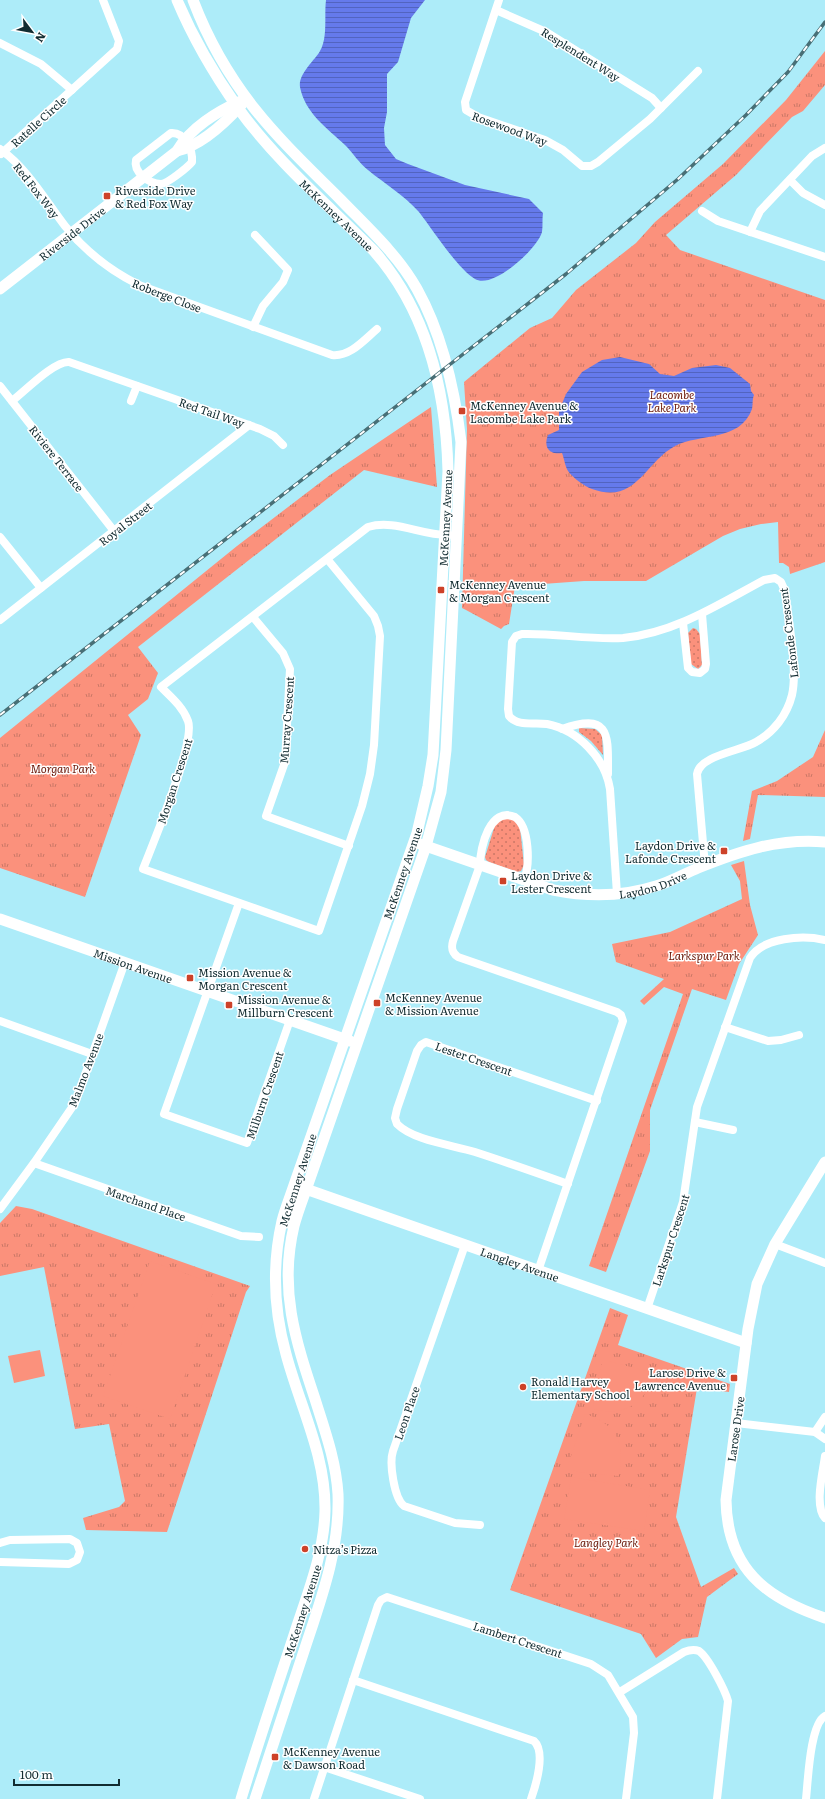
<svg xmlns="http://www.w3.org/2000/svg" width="825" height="1799" viewBox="0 0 825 1799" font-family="Literata,serif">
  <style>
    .grass { fill: url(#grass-dots) }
    .park { fill: url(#park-tufts) }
    .pitch { fill: #fb917c }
    .water { fill: url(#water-rules) }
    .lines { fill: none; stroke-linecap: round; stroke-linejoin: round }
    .street { stroke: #fff; stroke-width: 8 }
    .secondary { stroke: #fff; stroke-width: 11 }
    .rail-casing { stroke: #486f76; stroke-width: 3.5 }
    .rail { stroke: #fff; stroke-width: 2; stroke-dasharray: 6; stroke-linecap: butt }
    .poi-dot { fill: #cd4229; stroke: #fff; stroke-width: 1.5 }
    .labels { text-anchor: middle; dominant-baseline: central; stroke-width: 3; stroke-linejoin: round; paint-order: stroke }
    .street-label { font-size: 11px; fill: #122c31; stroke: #fff }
    .poi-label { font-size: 11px; fill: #122c31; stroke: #fff; text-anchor: start }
    .park-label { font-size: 11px; font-style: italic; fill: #6c1809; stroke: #fff }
  </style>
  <defs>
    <pattern id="grass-dots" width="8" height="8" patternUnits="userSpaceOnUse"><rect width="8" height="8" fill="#fb917c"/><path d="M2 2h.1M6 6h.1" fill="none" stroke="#ca7766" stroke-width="1.8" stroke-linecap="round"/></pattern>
    <pattern id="park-tufts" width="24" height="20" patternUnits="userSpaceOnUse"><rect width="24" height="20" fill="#fb917c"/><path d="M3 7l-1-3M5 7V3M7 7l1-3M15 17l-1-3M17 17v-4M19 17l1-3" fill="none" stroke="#ca7766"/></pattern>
    <pattern id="water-rules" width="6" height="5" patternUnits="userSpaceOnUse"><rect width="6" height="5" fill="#657aeb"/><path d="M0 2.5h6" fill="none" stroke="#5264bf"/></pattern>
  </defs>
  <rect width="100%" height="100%" fill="#adecf9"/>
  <g class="grass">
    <path d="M693 628 696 629 700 634 702 665 698 669 691 664 688 633Z"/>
    <path d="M579 728 595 729 602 735 603 755 591 741 579 732Z"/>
    <path d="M503 818 514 820 520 828 524 865 521 871 517 872 489 862 486 860 485 857 495 825Z"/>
  </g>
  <g class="park">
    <path d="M825 51V85L803 111 792 117 736 175 666 235 680 250 825 300V562L790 574 789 567 783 563H779L778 522 761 524 740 529 723 536 646 581H584L515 586 509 624 504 626 501 629 466 610 462 608 467 429 464 382 530 328 552 318 576 290 636 243 655 222 723 164 786 100Z"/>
    <path d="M431 407 437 487 364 470 138 647 158 673 148 699 128 715 141 735 85 897 0 868V738L237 546 330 475Z"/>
    <path d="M825 730V797L758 795 750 839 743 841 752 791 777 781 813 757Z"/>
    <path d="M744 861 750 905 758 935 739 964 726 1000 692 989 650 1110V1151L606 1272 589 1266 683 994 664 987 644 1005 640 1001 664 979 616 962 612 944 670 932 742 899 740 881 731 865Z"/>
    <path d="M16 1206 32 1209 250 1286 246 1292 167 1532 86 1530 83 1518 119 1507 125 1501 109 1424 75 1429 44 1267 0 1276V1223Z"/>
    <path d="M610 1308 628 1315 618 1345 730 1384 729 1392 697 1388 676 1517 701 1587 734 1568 738 1574 707 1597 698 1637 682 1639 656 1658 641 1634 510 1590Z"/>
  </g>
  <g class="pitch">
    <path d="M150 1261 216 1284 170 1419 103 1396Z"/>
    <path d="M40 1350 45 1376 14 1383 8 1356Z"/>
    <path d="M608 1361 654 1373C646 1404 624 1417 593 1409L596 1383 602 1364Z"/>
    <path d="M585 1414C616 1423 627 1445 618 1476L578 1472 573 1470 568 1465Z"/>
    <path d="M571 1477 650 1490 644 1531 564 1519Z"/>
  </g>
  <g class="water">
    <path d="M326 0H425L411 18 398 62 387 74V112L384 128 385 145 396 159 408 164 465 185 529 199 543 213C542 219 543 226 542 232 538 248 493 290 475 279 457 268 433 230 419 212 404 195 385 184 368 170 359 163 353 153 345 145 327 128 305 113 300 87 298 74 315 60 320 51 328 37 324 16 326 0Z"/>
    <path d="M620 357 649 364 660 374 674 376 692 368 716 365 730 368 750 384 751 391 754 395C752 400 753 405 752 409 740 442 700 433 675 446 644 463 636 505 592 489 584 486 573 478 568 471 565 466 564 458 562 453 550 455 543 448 548 435L559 430V411L566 394 582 372 602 360Z"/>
  </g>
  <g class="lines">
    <g class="street">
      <path d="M499 0 465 102 466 110 478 117 545 140 563 150 582 166H591L598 162 650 119 698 71"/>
      <path d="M496 10 546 32 652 98 661 108"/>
      <path d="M0 43 41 64 72 90"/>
      <path d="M171 133C185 132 193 150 192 162 188 167 167 184 161 184 149 184 133 172 136 160Z"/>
      <path d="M0 149C28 169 45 200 65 226 85 251 111 271 139 285L332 355C350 357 364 340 377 329"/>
      <path d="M1 154 117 49 119 41 103 0"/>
      <path d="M790 180 803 193 825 205"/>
      <path d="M702 211 718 221 825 257"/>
      <path d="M750 232 760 211 812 156 825 148"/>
      <path d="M253 327 263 306 283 282 288 270 255 235"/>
      <path d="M0 386 114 531"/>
      <path d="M12 401C25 391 54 361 69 362L260 429 274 436 283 445"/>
      <path d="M131 401 137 386"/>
      <path d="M0 537 41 588"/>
      <path d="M328 560 374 616 378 626 380 636 374 745 370 774 362 806 319 931 143 869C153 843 196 742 188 721 183 707 171 697 161 687L368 527C395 519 422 536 449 535"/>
      <path d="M253 617 283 653 290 669 285 762 266 816 349 846"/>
      <path d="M0 620 249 425"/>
      <path d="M683 623 688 668 692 672 700 673 705 669 706 664 702 614"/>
      <path d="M562 729C611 712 608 735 608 774"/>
      <path d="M524 880C530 865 530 827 515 817 490 806 480 847 480 865L453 941C451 948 452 953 458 957L617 1012 621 1015 623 1021 538 1271"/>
      <path d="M617 894 610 789C605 758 578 730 547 724 534 722 518 727 509 716L508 709 512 642 516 636 522 634C556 633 589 640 623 638 675 633 719 604 764 580L775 578 781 582 785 591C788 618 798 669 792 695 787 715 774 732 756 742 741 751 700 755 697 774L705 866"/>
      <path d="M239 903 164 1114 247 1143 290 1020"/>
      <path d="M0 1021 92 1054"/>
      <path d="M725 1027 768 1041 781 1040 799 1035"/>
      <path d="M695 1122 733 1130"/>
      <path d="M34 1163 241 1236 259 1237"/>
      <path d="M568 1184C537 1173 506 1162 475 1152 453 1145 414 1141 397 1124L395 1118 397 1109 417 1051 421 1045 426 1042 597 1101"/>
      <path d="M0 1209 34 1163 75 1103 125 962"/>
      <path d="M775 1244 825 1263"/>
      <path d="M465 1245 393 1451C389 1463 394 1498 404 1506L455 1523 480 1525"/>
      <path d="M647 1309 683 1202 697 1107 750 958C763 937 803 935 825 940"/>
      <path d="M736 1423 815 1432 825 1439"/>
      <path d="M815 1432 825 1417"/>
      <path d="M825 1456C823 1472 814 1506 825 1518"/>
      <path d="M0 1543 10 1540 70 1539 77 1543 80 1552 77 1560 69 1564 0 1562"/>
      <path d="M353 1680 534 1741C546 1752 536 1785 531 1799"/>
      <path d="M620 1692 684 1652C689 1650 694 1649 699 1651 708 1657 725 1690 728 1701L717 1799"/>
      <path d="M324 1767 420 1799"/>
      <path d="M314 1799 378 1605 381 1600 387 1597 591 1664 608 1675 633 1717 634 1733 626 1799"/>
      <path d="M806 1799C808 1781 810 1724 825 1716"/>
    </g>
    <g class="secondary">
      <path id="s1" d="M177 0C193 38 214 74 238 108 276 161 328 205 374 251 427 311 446 392 448 471L433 755 428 786 417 833 294 1185C290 1197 285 1209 282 1221 272 1265 274 1311 286 1354 300 1407 326 1455 325 1511 324 1553 308 1592 295 1632 277 1687 258 1743 241 1799"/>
      <path d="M193 0C207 37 229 76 254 108 280 141 311 170 341 200 368 228 398 255 417 289 442 334 455 392 461 442L446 750 441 792 426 846 306 1190C302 1201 297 1214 294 1226 279 1289 295 1339 315 1399 325 1431 336 1461 338 1494 340 1551 320 1602 303 1654 287 1702 271 1751 255 1799"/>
      <path d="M177 151C202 145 225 123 242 104"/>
      <path id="s2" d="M0 289 177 151C190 128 218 111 241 101"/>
      <path id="s3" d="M420 844 553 890C588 897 622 897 656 886 670 882 684 874 698 868 740 851 779 838 825 842"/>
      <path id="s4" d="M0 919 350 1041"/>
      <path d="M825 1162 775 1244 757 1284 748 1329 726 1500C727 1568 765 1598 825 1618"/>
      <path id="s5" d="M300 1187 746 1343"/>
    </g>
    <defs>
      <path id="rail" d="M0 715 566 274 678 179 746 115 788 72 825 22"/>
    </defs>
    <use href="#rail" class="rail-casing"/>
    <use href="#rail" class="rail"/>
  </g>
  <g class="poi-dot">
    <rect x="103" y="192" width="8" height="8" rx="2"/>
    <rect x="458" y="407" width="8" height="8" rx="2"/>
    <rect x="437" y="586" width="8" height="8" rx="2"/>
    <rect x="720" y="847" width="8" height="8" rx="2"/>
    <rect x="499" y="877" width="8" height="8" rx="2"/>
    <rect x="186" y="974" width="8" height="8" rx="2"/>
    <rect x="373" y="999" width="8" height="8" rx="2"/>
    <rect x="225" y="1001" width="8" height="8" rx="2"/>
    <rect x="730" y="1374" width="8" height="8" rx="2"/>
    <circle cx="523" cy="1387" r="4"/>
    <circle cx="305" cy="1549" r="4"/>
    <rect x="271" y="1753" width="8" height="8" rx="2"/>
  </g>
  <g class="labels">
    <g class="street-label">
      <text transform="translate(581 54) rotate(32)">Resplendent Way</text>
      <text transform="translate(38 121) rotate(-42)">Ratelle Circle</text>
      <text transform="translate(510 128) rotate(20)">Rosewood Way</text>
      <text transform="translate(37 190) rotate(52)">Red Fox Way</text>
      <text stroke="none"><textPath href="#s1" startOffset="270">McKenney Avenue</textPath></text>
      <text stroke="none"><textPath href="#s2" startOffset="91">Riverside Drive</textPath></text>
      <text transform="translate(167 295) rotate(21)">Roberge Close</text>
      <text transform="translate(212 412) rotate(19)">Red Tail Way</text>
      <text transform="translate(57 458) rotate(52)">Riviere Terrace</text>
      <text transform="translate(445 518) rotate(-87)">McKenney Avenue</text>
      <text transform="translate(125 523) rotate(-38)">Royal Street</text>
      <text transform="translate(788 633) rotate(-97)">Lafonde Crescent</text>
      <text transform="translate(286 720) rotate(-86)">Murray Crescent</text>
      <text transform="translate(174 781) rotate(-72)">Morgan Crescent</text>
      <text transform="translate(402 873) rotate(-71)">McKenney Avenue</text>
      <text stroke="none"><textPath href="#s3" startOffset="242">Laydon Drive</textPath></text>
      <text stroke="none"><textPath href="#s4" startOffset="141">Mission Avenue</textPath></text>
      <text transform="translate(474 1058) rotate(19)">Lester Crescent</text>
      <text transform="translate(85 1070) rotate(-69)">Malmo Avenue</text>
      <text transform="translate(264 1095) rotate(-71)">Milburn Crescent</text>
      <text transform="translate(297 1180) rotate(-72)">McKenney Avenue</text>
      <text transform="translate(146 1203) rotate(19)">Marchand Place</text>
      <text transform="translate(670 1240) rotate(-72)">Larkspur Crescent</text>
      <text stroke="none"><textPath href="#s5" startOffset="233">Langley Avenue</textPath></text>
      <text transform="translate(406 1413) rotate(-71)">Leon Place</text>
      <text transform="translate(735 1429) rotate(-82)">Larose Drive</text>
      <text transform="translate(302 1611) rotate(-72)">McKenney Avenue</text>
      <text transform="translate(518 1639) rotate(18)">Lambert Crescent</text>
    </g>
    <g class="poi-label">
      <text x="115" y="190">Riverside Drive<tspan x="115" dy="13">&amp; Red Fox Way</tspan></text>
      <text x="470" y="405">McKenney Avenue &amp;<tspan x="470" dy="13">Lacombe Lake Park</tspan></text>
      <text x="449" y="584">McKenney Avenue<tspan x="449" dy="13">&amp; Morgan Crescent</tspan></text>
      <text x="716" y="845" text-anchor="end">Laydon Drive &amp;<tspan x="716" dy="13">Lafonde Crescent</tspan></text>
      <text x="511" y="875">Laydon Drive &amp;<tspan x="511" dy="13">Lester Crescent</tspan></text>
      <text x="198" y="972">Mission Avenue &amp;<tspan x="198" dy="13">Morgan Crescent</tspan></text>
      <text x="385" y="997">McKenney Avenue<tspan x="385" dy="13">&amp; Mission Avenue</tspan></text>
      <text x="237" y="999">Mission Avenue &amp;<tspan x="237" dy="13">Millburn Crescent</tspan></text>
      <text x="726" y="1372" text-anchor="end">Larose Drive &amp;<tspan x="726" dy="13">Lawrence Avenue</tspan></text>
      <text x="531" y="1381">Ronald Harvey<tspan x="531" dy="13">Elementary School</tspan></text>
      <text x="313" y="1549">Nitza’s Pizza</text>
      <text x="283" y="1751">McKenney Avenue<tspan x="283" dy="13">&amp; Dawson Road</tspan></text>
    </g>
    <g class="park-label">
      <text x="672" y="394">Lacombe<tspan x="672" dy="13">Lake Park</tspan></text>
      <text x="63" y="768">Morgan Park</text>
      <text x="704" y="955">Larkspur Park</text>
      <text x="606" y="1542">Langley Park</text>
    </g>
  </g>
  <g transform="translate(32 32) rotate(122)" stroke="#ffffff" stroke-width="3" paint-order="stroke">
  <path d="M0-3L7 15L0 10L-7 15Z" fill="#122c31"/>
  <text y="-6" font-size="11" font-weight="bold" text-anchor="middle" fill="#122c31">N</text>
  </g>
  <path d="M14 1779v6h105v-6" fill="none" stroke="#122c31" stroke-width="2"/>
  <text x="20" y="1779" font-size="12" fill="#122c31" stroke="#ffffff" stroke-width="3" paint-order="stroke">100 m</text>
</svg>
